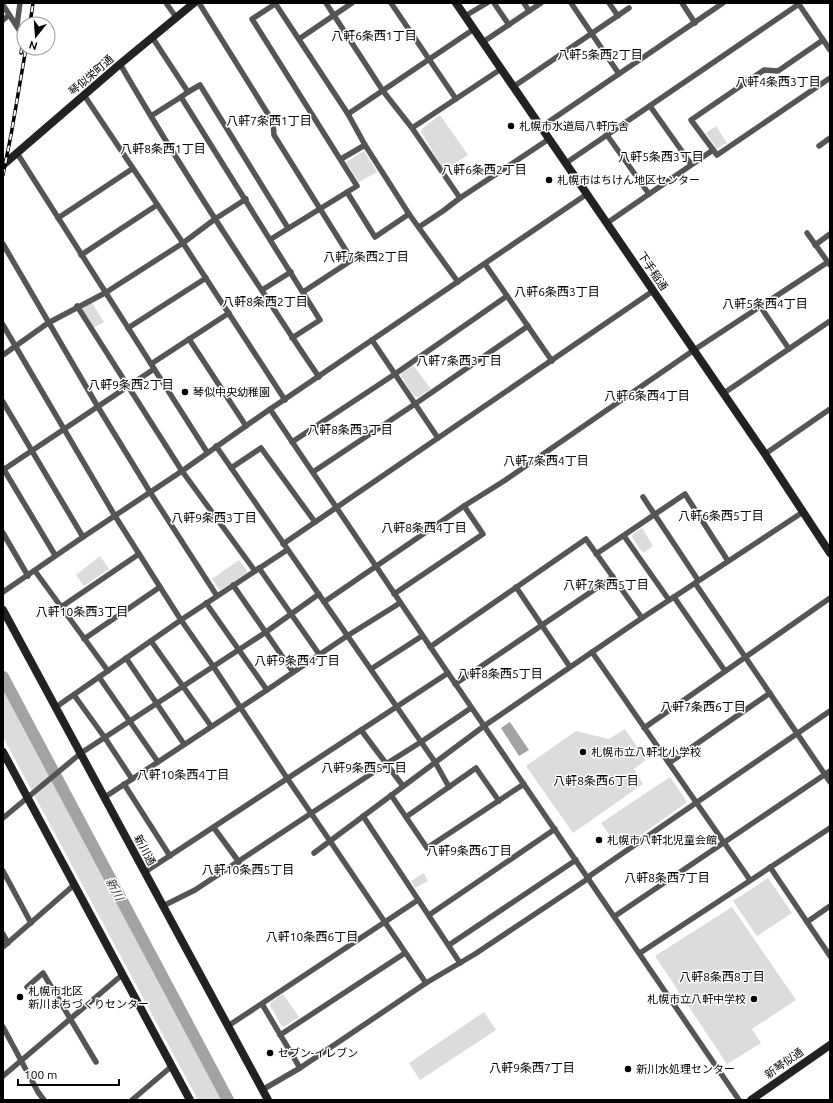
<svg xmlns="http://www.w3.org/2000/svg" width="833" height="1103" viewBox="0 0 833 1103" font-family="Ubuntu,'Noto Sans JP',sans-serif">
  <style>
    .green { fill: #dcdcdc }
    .water { fill: #a3a3a3 }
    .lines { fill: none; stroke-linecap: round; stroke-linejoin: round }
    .river { stroke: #a3a3a3; stroke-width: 12 }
    .street { stroke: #555; stroke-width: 5.5 }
    .secondary { stroke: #222; stroke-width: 8 }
    .rail-casing { stroke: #000; stroke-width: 3.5 }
    .rail { stroke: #fff; stroke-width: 2; stroke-dasharray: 6; stroke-linecap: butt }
    .poi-dot { fill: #000; stroke: #fff; stroke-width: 1.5 }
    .labels { text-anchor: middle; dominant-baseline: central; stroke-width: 3; stroke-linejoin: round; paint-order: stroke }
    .street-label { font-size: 11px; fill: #000; stroke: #fff }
    .poi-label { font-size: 11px; fill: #000; stroke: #fff; text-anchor: start }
    .neighbourhood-label { font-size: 12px; fill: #000; stroke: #fff }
    .water-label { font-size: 12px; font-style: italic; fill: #444; stroke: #fff }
  </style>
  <rect width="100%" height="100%" fill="#fff"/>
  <g class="green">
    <path d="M440 115 468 155 444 170 421 132 422 129Z"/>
    <path d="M716 126 727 143 717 149 706 133Z"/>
    <path d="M364 151 377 172 359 182 346 162Z"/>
    <path d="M91 301 104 322 93 328 80 307Z"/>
    <path d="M413 365 431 389 418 397 414 396 401 376 403 372Z"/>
    <path d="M642 528 653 546 643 553 632 537V535Z"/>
    <path d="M100 556 109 569 84 586 76 575Z"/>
    <path d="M239 560 248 572 220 590 212 579Z"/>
    <path d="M3 686 131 926 225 1100H198L3 737Z"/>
    <path d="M625 729 646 760 634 769 643 784 573 833 526 766 576 731 609 739Z"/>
    <path d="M670 777 687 802 624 847 619 848 601 823Z"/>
    <path d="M424 873 428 881 415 888 411 881Z"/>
    <path d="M768 878 792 913 757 936 733 901Z"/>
    <path d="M732 907 796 1000 752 1029 761 1043 727 1064 655 956Z"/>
    <path d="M283 994 299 1017 284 1027 281 1025 270 1005 271 1002Z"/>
    <path d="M484 1012 496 1030 420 1080 409 1063Z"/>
  </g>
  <path class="water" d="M510 722 529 750 519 756 501 728Z"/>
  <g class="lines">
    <path class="river" d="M3 677 228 1100"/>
    <g class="street">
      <path d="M166 3 176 17"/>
      <path d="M199 3 273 122 274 135 352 260 303 292"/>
      <path d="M275 3 348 114 365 145 409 214 458 282"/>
      <path d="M326 3 383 91 412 128 460 198"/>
      <path d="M391 3 456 99"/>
      <path d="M494 3 509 25"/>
      <path d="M524 3 529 11"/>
      <path d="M571 3 619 74"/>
      <path d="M609 3 618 16"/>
      <path d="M682 3 695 23"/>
      <path d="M798 3 830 50"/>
      <path d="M3 5 21 33"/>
      <path d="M465 16 487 3"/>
      <path d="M3 20 9 15"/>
      <path d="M17 25 20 3"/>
      <path d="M152 37 188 92 200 85 288 228"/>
      <path d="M299 39 352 3"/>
      <path d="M823 40 778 71 764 70 691 120 717 155 830 78"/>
      <path d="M483 42 541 3"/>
      <path d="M120 64C160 133 203 201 247 268 271 304 294 341 319 377"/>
      <path d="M513 87 629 8"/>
      <path d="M188 92 181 97 320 320 292 338"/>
      <path d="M84 95 183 243 285 400"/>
      <path d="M650 106 691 164"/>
      <path d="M348 114 474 29"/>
      <path d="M151 116 181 97"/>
      <path d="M541 127 723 3"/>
      <path d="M412 128 501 69"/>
      <path d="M607 135 649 194"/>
      <path d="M819 146 830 138"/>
      <path d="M17 153 207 452"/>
      <path d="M341 159 365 145"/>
      <path d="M566 163 799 4"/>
      <path d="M347 192 375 237 409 214"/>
      <path d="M58 218 132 169"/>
      <path d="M607 223 713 150"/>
      <path d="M419 227 443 211 460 198 549 139"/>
      <path d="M807 233 830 265"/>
      <path d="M271 239 357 186 252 19 275 4"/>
      <path d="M3 244 98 407 150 492 217 596"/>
      <path d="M815 245 830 234"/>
      <path d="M81 255 157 205"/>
      <path d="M485 264 552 361"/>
      <path d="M262 290 291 272"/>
      <path d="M77 306 182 471 255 571"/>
      <path d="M760 306 789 349"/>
      <path d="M3 325 115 516 181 620 213 666 287 778 330 841 426 983"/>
      <path d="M128 328 206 278"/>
      <path d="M189 339 246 426"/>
      <path d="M372 340 438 438"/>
      <path d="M3 355 48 323 105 293 183 243 215 219 246 199"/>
      <path d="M151 364 229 313"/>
      <path d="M724 393 830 321"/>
      <path d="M3 402 83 537"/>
      <path d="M270 409 448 673 739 1100"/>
      <path d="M292 442 395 374 507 296"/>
      <path d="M216 446 435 762 449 787"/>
      <path d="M765 454 830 409"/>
      <path d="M3 468 55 555"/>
      <path d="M231 468 261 448 315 522"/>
      <path d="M3 470 154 369"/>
      <path d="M313 472 415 404 528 326"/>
      <path d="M643 497 698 580"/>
      <path d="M3 533 28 576"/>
      <path d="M624 536 669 600"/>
      <path d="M283 544 653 291"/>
      <path d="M596 554 685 494 728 561"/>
      <path d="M259 568 319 654"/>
      <path d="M35 571 108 671"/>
      <path d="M695 583 830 782"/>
      <path d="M233 585 293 672"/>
      <path d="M516 587 570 667"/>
      <path d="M3 592 83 537 182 471 263 414 587 194"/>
      <path d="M394 594 483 534 464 506"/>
      <path d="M674 597 725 671"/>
      <path d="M324 602 464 506 504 481 694 350 828 262"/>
      <path d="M206 603 267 690"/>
      <path d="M61 607 139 554"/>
      <path d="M84 639 160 587"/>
      <path d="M151 641 211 726"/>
      <path d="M430 647 586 539 642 618"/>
      <path d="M592 652 750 880"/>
      <path d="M126 658 184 744"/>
      <path d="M371 669 422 636"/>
      <path d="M99 677 158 762"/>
      <path d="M455 684 613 577"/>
      <path d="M74 695 105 738 132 779"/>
      <path d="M56 707 181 620 287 550"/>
      <path d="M644 728 830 598"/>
      <path d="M361 730 403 786"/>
      <path d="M669 763 770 693"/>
      <path d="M124 784 170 856"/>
      <path d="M391 795 427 848 524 784"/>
      <path d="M105 797 267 690 347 636 400 603"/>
      <path d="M363 816 460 963"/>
      <path d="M406 817 476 768 499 801"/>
      <path d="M3 818 81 753 266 632 319 594"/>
      <path d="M214 828 239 862"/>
      <path d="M314 853 484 726 642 618 803 512"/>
      <path d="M770 867 830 956"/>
      <path d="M3 871 31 923"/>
      <path d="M145 872 448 673"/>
      <path d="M588 877 830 711"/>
      <path d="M163 906 195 890 386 764 421 742 471 708"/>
      <path d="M429 915 555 829"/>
      <path d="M615 916 830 771"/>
      <path d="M807 922 830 906"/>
      <path d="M3 934 8 943"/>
      <path d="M449 945 576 860"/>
      <path d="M3 947 74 885"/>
      <path d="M640 953 830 828"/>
      <path d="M27 987 43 973 96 1062"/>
      <path d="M262 1004 300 1068"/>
      <path d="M228 1026 418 900"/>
      <path d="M3 1027 38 1092 44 1100"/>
      <path d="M280 1035 405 953"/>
      <path d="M3 1076 122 975"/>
      <path d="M262 1090 300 1068 426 983 475 954 589 878"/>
      <path d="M132 1100 172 1066"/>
    </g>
    <g class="secondary">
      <path d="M456 3 765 454 830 553"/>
      <path d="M3 165 120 64 194 3"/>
      <path d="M3 610 268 1100"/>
      <path d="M3 752 190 1100"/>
      <path d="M751 1100 830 1045"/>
    </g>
    <defs>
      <g id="rail">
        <path d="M30 24 33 3"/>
        <path d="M21 53 24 32"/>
        <path d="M3 175 11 135 26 48"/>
      </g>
    </defs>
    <use href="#rail" class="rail-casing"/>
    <use href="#rail" class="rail"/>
  </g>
  <g class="poi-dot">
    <circle cx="511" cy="126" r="4"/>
    <circle cx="549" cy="180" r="4"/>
    <circle cx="185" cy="392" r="4"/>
    <circle cx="583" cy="752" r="4"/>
    <circle cx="599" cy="840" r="4"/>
    <circle cx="20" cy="997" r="4"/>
    <circle cx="754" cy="999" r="4"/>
    <circle cx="270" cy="1053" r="4"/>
    <circle cx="628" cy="1069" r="4"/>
  </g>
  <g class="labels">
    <g class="street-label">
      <text transform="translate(91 75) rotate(-41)">琴似栄町通</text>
      <text transform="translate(653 271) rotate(56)">下手稲通</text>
      <text transform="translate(145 850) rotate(62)">新川通</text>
      <text transform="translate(784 1063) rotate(-35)">新琴似通</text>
    </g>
    <g class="poi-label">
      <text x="519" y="126">札幌市水道局八軒庁舎</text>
      <text x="557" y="180">札幌市はちけん地区センター</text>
      <text x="193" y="392">琴似中央幼稚園</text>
      <text x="591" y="752">札幌市立八軒北小学校</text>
      <text x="607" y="840">札幌市八軒北児童会館</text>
      <text x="28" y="991">札幌市北区<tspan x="28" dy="13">新川まちづくりセンター</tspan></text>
      <text x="746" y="999" text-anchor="end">札幌市立八軒中学校</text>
      <text x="278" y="1053">セブン-イレブン</text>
      <text x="636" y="1069">新川水処理センター</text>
    </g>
    <g class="neighbourhood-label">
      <text x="374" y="35">八軒6条西1丁目</text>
      <text x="600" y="54">八軒5条西2丁目</text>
      <text x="778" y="81">八軒4条西3丁目</text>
      <text x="269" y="120">八軒7条西1丁目</text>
      <text x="163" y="148">八軒8条西1丁目</text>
      <text x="661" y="156">八軒5条西3丁目</text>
      <text x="484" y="169">八軒6条西2丁目</text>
      <text x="366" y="256">八軒7条西2丁目</text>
      <text x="557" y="291">八軒6条西3丁目</text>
      <text x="265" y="301">八軒8条西2丁目</text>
      <text x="765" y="303">八軒5条西4丁目</text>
      <text x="459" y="360">八軒7条西3丁目</text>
      <text x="131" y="384">八軒9条西2丁目</text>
      <text x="647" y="395">八軒6条西4丁目</text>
      <text x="350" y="429">八軒8条西3丁目</text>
      <text x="546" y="460">八軒7条西4丁目</text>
      <text x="721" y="515">八軒6条西5丁目</text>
      <text x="214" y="517">八軒9条西3丁目</text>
      <text x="424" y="527">八軒8条西4丁目</text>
      <text x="606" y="584">八軒7条西5丁目</text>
      <text x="82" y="611">八軒10条西3丁目</text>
      <text x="297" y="660">八軒9条西4丁目</text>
      <text x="500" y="673">八軒8条西5丁目</text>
      <text x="703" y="706">八軒7条西6丁目</text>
      <text x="364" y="767">八軒9条西5丁目</text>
      <text x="183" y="774">八軒10条西4丁目</text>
      <text x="596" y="780">八軒8条西6丁目</text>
      <text x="469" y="850">八軒9条西6丁目</text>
      <text x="248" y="869">八軒10条西5丁目</text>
      <text x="667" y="877">八軒8条西7丁目</text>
      <text x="312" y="936">八軒10条西6丁目</text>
      <text x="722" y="976">八軒8条西8丁目</text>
      <text x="532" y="1067">八軒9条西7丁目</text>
    </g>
    <g class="water-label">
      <text transform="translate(115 889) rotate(62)">新川</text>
    </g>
  </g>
  <rect width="833" height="1103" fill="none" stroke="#000000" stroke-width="8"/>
  <g transform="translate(36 36) rotate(197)"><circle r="19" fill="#ffffff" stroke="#999999"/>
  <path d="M0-3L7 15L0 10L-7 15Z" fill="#000000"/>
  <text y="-6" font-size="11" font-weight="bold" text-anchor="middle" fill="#000000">N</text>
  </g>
  <path d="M18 1079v6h101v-6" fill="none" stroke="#000000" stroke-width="2"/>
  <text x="24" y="1079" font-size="12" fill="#000000" stroke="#ffffff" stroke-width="3" paint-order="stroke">100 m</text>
</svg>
